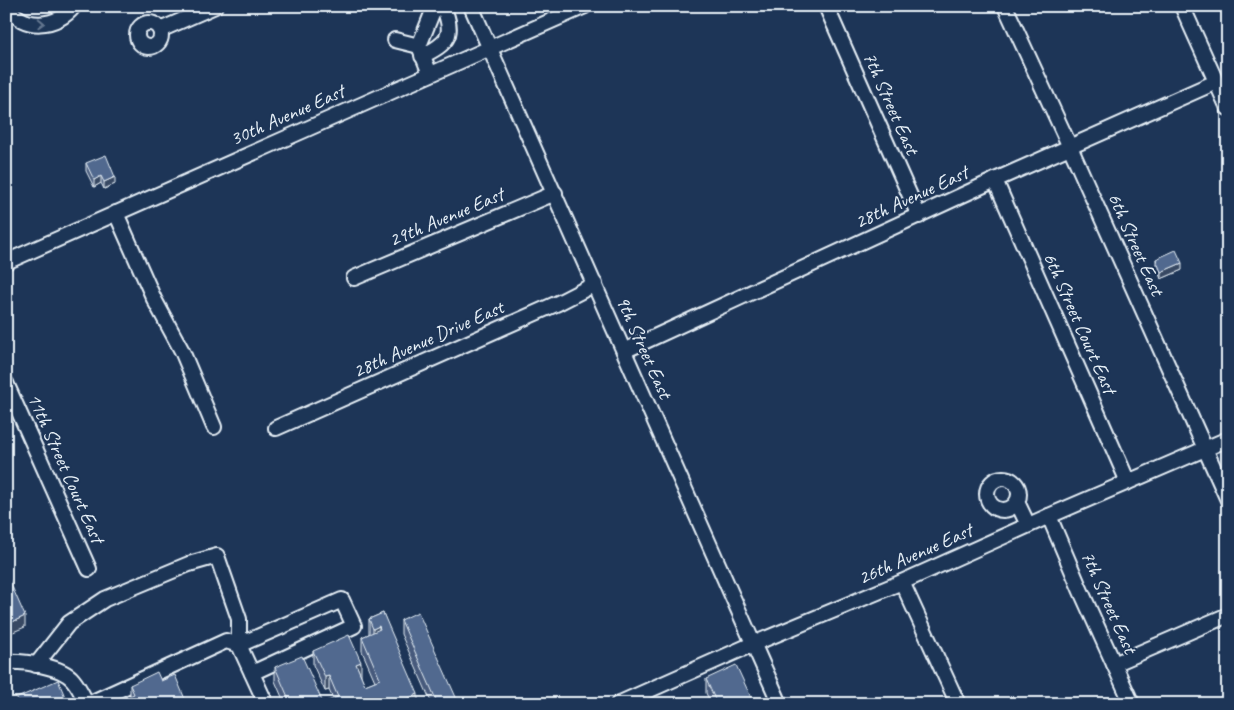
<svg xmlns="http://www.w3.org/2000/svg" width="1234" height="710" viewBox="0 0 1234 710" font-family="Caveat,sans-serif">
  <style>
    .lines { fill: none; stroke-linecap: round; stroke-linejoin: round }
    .minor-casing { stroke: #e8f1f8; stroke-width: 18 }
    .minor { stroke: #1d3557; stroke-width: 14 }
    .wall { fill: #465a7b; stroke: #e8f1f8 }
    .shaded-wall { fill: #394a64; stroke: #e8f1f8 }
    .building { fill: #51698f; stroke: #e8f1f8 }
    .oneway { stroke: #64778f }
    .labels { text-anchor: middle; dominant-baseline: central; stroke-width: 4; stroke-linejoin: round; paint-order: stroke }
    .street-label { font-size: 20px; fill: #e8f1f8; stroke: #1d3557 }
  </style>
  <rect width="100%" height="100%" fill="#1d3557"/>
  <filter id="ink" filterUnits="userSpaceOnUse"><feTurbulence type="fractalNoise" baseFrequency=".02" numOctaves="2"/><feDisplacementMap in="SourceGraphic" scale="10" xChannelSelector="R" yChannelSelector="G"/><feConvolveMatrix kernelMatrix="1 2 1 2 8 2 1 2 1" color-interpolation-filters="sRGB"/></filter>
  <g filter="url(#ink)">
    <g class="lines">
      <defs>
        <g id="minor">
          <path d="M7 6C23 31 57 28 74 6"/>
          <path d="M471 6 780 704"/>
          <path d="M826 6 919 216"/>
          <path d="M1005 6 1070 147 1228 500"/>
          <path d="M1182 6 1228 108"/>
          <circle cx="149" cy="35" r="12"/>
          <path d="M160 30 215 6"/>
          <path d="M395 40 419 46"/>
          <path d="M422 56C449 43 455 35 443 6"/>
          <path d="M430 74 419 46 435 6"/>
          <path d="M995 180 1128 482"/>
          <path d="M116 213 154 299 182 351 214 427"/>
          <path d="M6 262 585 6"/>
          <path d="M354 278 555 193"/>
          <path d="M624 351 995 180 1216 82"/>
          <path d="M6 383 89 569"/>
          <path d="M276 428 558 303 595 284"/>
          <circle cx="1003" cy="494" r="16"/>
          <path d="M1017 502 1028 525"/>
          <path d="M1049 516 1080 589 1132 704"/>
          <path d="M902 582 958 704"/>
          <path d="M6 662C23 661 62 666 73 680 79 687 83 696 87 704"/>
          <path d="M1114 664 1228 615"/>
          <path d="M36 665 69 623 105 599 189 564 217 556 239 619V645L342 600 354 626 252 673"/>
          <path d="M88 704 226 641 239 645 266 704"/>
          <path d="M618 704 753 644 902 582 1049 516 1228 439"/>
        </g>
      </defs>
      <use href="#minor" class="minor-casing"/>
      <use href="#minor" class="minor"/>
    </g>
    <g class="wall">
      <path d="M86 163 115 184 104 189 101 183 94 187 86 171Z"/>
      <path d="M1156 259 1182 270 1161 279 1156 266Z"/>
      <path d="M383 613 418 704H285L275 681V667L323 703 333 699 329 690 325 691 313 665V651L361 676 365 685 375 681 362 651V637L369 634V619Z"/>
      <path d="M401 620 459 704H432L401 634Z"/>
      <path d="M706 679 754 704H711L706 693Z"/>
      <path d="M161 681 187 704H121V700L130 696V685Z"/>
    </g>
    <g class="shaded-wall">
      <path d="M101 176V183L94 187V180Z"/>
      <path d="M115 177V184L104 189V182Z"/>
      <path d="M1182 263V270L1161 279V272Z"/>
      <path d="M25 616V627L6 635V625Z"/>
      <path d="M379 626V640L373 643V629Z"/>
      <path d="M361 662V676L356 664Z"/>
      <path d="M329 676V690L325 691V677Z"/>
      <path d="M418 694V704H395Z"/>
    </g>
    <g class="building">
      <path d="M106 155 115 177 104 182 101 176 94 180 86 163Z"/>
      <path d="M1176 250 1182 263 1161 272 1156 259Z"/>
      <path d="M6 573 25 616 6 625Z"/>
      <path d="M418 612 459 704H438L401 620Z"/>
      <path d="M383 613 418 694 395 704H291L275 667 302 656 323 703 338 697 329 676 325 677 313 651 349 635 361 662 356 664 365 685 380 679 362 637 380 629 379 626 373 629 369 619Z"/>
      <path d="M736 665 754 704H717L706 679Z"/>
      <path d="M157 672 161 681 175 675 187 704H123L121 700 134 694 130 685Z"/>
      <path d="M58 680 68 704H19L17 698Z"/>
    </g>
    <defs><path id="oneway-chevron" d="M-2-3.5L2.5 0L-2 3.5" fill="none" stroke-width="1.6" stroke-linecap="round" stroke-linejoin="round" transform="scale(1.25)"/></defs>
    <use class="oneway" href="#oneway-chevron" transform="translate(41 23) rotate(2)"/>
  </g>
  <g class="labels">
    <g class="street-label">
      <text transform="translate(891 103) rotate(66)">7th Street East</text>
      <text transform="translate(287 115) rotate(-24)">30th Avenue East</text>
      <text transform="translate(911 197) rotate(-25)">28th Avenue East</text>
      <text transform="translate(446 217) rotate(-23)">29th Avenue East</text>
      <text transform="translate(1136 244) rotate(66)">6th Street East</text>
      <text transform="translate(1080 323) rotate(66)">6th Street Court East</text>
      <text transform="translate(428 339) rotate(-24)">28th Avenue Drive East</text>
      <text transform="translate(644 347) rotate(66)">9th Street East</text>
      <text transform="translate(66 468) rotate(66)">11th Street Court East</text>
      <text transform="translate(915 554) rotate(-24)">26th Avenue East</text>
      <text transform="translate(1109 602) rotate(66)">7th Street East</text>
    </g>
  </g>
  <rect width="1234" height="710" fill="none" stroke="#1d3557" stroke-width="25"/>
  <rect x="12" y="12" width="1209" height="685" fill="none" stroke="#e8f1f8" stroke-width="2" filter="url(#ink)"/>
</svg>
